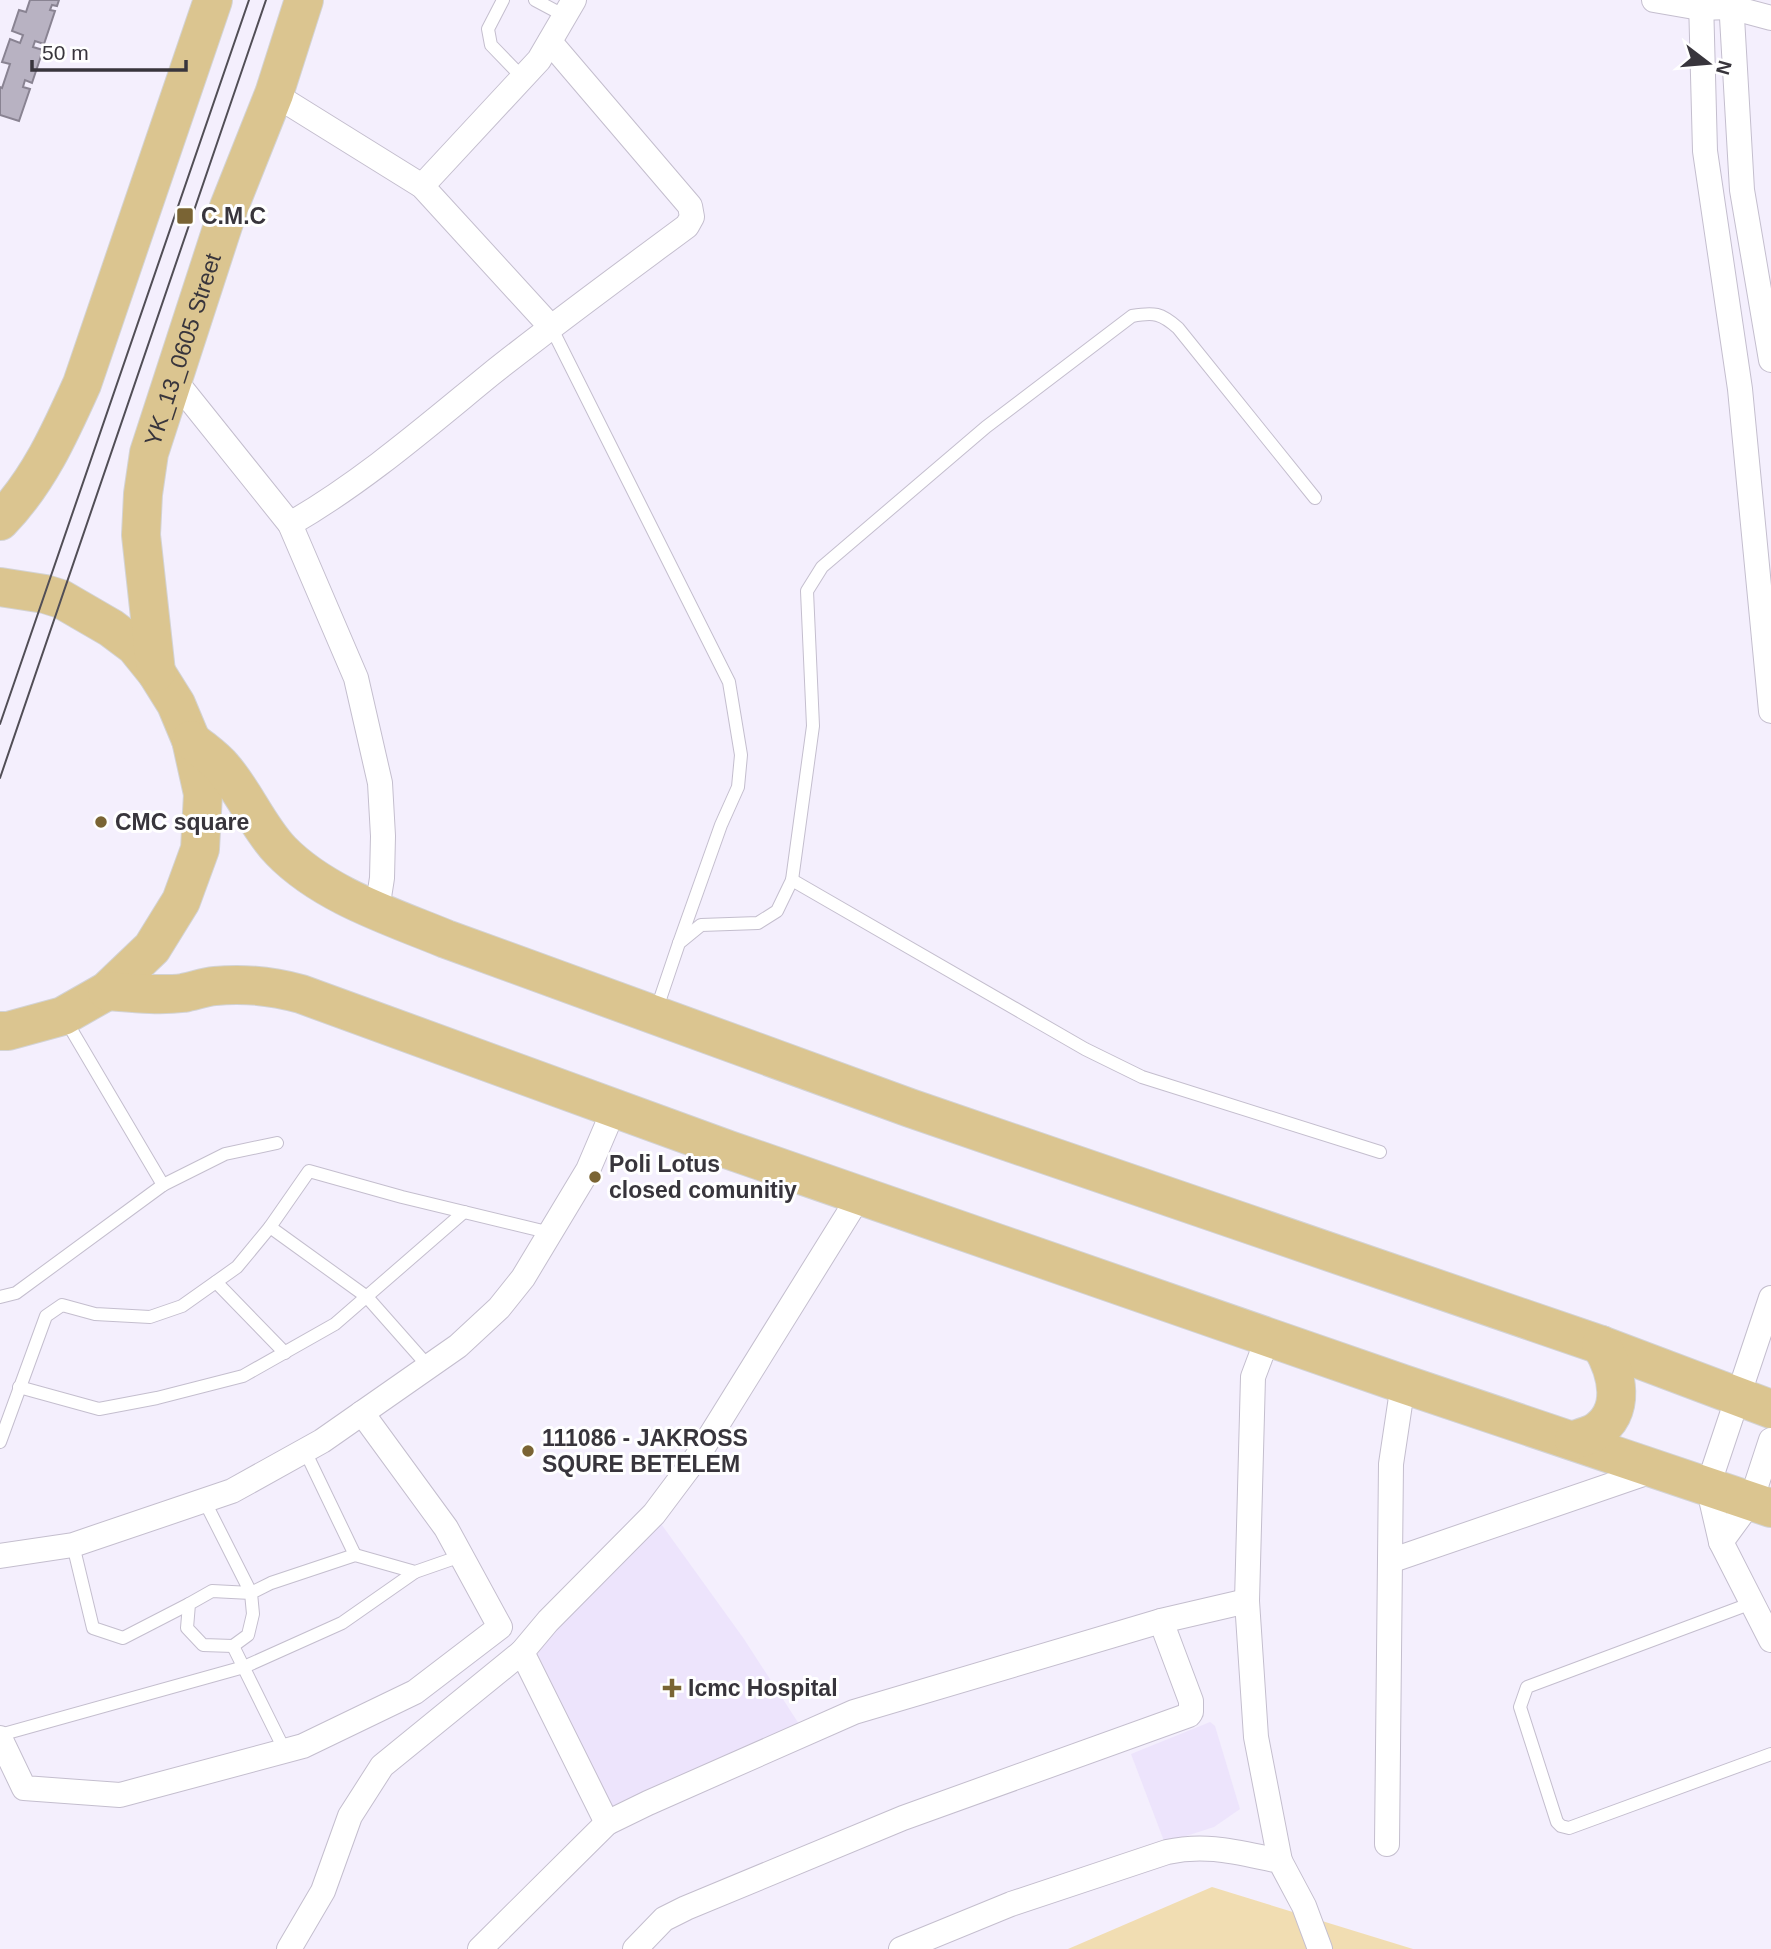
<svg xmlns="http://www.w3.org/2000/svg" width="1771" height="1949" viewBox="0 0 1771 1949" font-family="Helvetica,sans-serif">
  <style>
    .built { fill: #ede4fc }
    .green { fill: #f1ddb2 }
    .building { fill: #b8b2c2; stroke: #898392; stroke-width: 2 }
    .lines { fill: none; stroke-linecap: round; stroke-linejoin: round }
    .service-casing { stroke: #c4bece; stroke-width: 14 }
    .minor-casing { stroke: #c4bece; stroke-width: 26 }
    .primary-casing { stroke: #d3d3d4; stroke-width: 40 }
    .service { stroke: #fff; stroke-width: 12 }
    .minor { stroke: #fff; stroke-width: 24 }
    .primary { stroke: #dbc590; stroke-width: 38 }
    .tram { stroke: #514e56; stroke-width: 2 }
    .poi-dot { fill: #7a6434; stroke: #fff; stroke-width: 2.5 }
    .labels { text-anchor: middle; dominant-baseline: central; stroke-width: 6; stroke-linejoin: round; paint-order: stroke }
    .poi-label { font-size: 23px; font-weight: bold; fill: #38353c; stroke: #fff; text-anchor: start }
    .street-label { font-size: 23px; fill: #38353c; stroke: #fff }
  </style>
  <rect width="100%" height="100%" fill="#f4effd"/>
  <g class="built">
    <path d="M654 1514 744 1639 799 1724 607 1823 522 1652Z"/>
    <path d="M1210 1722 1215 1726 1240 1809 1214 1827 1177 1839 1164 1841 1131 1754Z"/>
  </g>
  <path class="green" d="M1212 1887 1413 1949H1068Z"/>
  <path class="building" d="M30 0H59L57 6 52 5 50 10 55 11 44 44 35 41 33 47 43 50 32 83 25 80 23 87 30 89 19 121 0 115V87L2 88 10 64 2 62 10 39 20 43 23 35 12 31 19 10 26 12Z"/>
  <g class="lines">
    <defs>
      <g id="service">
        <path d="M503 0 488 29 491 45 523 78"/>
        <path d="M535 0 565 16"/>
        <path d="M551 327 729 682 741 755 738 787 721 825 679 943"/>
        <path d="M792 880 1085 1049 1142 1077 1380 1152"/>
        <path d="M656 1011 679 943 701 925 758 923 777 911 792 880 813 726 807 591 822 567 986 427 1132 316C1154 312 1161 313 1178 328L1315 498"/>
        <path d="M65 1019 163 1185"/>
        <path d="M270 1227 367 1297 428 1366"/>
        <path d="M216 1282 285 1353"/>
        <path d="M0 1297 16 1293 163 1185 225 1154 277 1143"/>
        <path d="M19 1387 99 1409 157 1398 243 1376 335 1324 464 1212"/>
        <path d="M0 1442 46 1316 62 1305 95 1314 150 1317 182 1306 237 1267 270 1227 309 1171 402 1197 551 1233"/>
        <path d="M305 1451 355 1555"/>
        <path d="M204 1500 251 1593 253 1614 248 1635 233 1646 203 1645 187 1628 189 1604 212 1591 251 1593 271 1583 355 1555 415 1572 461 1556"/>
        <path d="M73 1545 93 1628 123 1638 189 1604"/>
        <path d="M1752 1603 1527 1687 1520 1707 1557 1822 1561 1826 1569 1828 1771 1754"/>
        <path d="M233 1646 285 1751"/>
        <path d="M0 1735 244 1667 342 1623 415 1572"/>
      </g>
      <g id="minor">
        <path d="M1654 0 1700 8 1730 7 1771 18"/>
        <path d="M1701 0 1705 151 1740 389 1771 711"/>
        <path d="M1731 0 1742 190 1771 360"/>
        <path d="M274 94 422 186 551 327"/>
        <path d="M422 186 539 60 574 0"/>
        <path d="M173 378 290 524 356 678 380 783 383 836 382 878 377 910"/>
        <path d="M290 524C363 482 426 427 491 374 555 323 621 275 687 226L692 217 690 206 550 42"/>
        <path d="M1771 1298 1708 1486 1721 1542 1771 1640"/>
        <path d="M1274 1340 1262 1353 1253 1377 1247 1601 1256 1737 1280 1861"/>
        <path d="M1721 1542 1751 1501 1771 1440"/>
        <path d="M0 1556 73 1545 232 1491 322 1441 458 1346 499 1308 523 1278 588 1170 614 1109"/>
        <path d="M1390 1561 1655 1470"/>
        <path d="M0 1738 24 1788 120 1795 303 1746 415 1692 500 1627 446 1528 362 1413"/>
        <path d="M607 1823 522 1652 548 1621 654 1514 699 1454 860 1195"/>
        <path d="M1387 1844 1391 1464 1403 1384"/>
        <path d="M289 1949 323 1891 350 1816 382 1766 522 1652"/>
        <path d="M480 1949 607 1823 648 1803 854 1712 1161 1621 1247 1601"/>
        <path d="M635 1949 664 1919 686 1908 903 1818 1189 1715 1191 1712V1701L1161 1621"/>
        <path d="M901 1949 1011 1904 1167 1852C1208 1843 1239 1853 1280 1861L1304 1906 1320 1949"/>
      </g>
      <g id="primary">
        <path d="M0 521C38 482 60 433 82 384L213 0"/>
        <path d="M0 587 45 594 61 599 111 628 135 646 156 672 176 704 191 740 203 794 200 849 181 901 152 948 107 991 63 1016 8 1031H0"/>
        <path id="s1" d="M156 672 141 535 143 494 149 453 229 207 274 94 304 0"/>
        <path d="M191 740C201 749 214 757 223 768 245 793 258 827 281 851 324 895 390 916 446 939L910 1108 1601 1345 1771 1409"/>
        <path d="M107 991C132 993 158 996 183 993 194 991 204 987 215 986 245 983 272 986 301 994L729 1150 1403 1384 1771 1508"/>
        <path d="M1574 1440C1580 1438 1588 1436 1594 1433 1628 1413 1617 1372 1601 1345"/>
      </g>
    </defs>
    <use href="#service" class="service-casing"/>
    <use href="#minor" class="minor-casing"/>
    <use href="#primary" class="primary-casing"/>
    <use href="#service" class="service"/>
    <use href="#minor" class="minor"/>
    <use href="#primary" class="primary"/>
    <g class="tram">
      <path d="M0 724 249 0"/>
      <path d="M0 778 266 0"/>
    </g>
  </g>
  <g class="poi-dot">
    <rect x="176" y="207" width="18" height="18" rx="3.5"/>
    <circle cx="101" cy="822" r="7"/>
    <circle cx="595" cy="1177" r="7"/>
    <circle cx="528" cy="1451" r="7"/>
    <path d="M668.5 1677.5h7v7h7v7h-7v7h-7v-7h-7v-7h7z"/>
  </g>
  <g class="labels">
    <g class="poi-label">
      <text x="201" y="216">C.M.C</text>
      <text x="115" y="822">CMC square</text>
      <text x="609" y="1164">Poli Lotus<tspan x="609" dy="26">closed comunitiy</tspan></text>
      <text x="542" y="1438">111086 - JAKROSS<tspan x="542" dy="26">SQURE BETELEM</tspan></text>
      <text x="688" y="1688">Icmc Hospital</text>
    </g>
    <g class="street-label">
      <text stroke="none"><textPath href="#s1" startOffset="329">YK_13_0605 Street</textPath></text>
    </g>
  </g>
  <g transform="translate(1708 63) rotate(106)" stroke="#ffffff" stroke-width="5" paint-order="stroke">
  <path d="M0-5L12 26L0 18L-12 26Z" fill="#38353c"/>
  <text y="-10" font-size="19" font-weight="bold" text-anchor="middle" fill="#38353c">N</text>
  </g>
  <path d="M32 60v10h154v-10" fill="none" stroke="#38353c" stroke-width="3.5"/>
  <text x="42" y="60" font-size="21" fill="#38353c" stroke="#ffffff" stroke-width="5" paint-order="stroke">50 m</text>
</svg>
